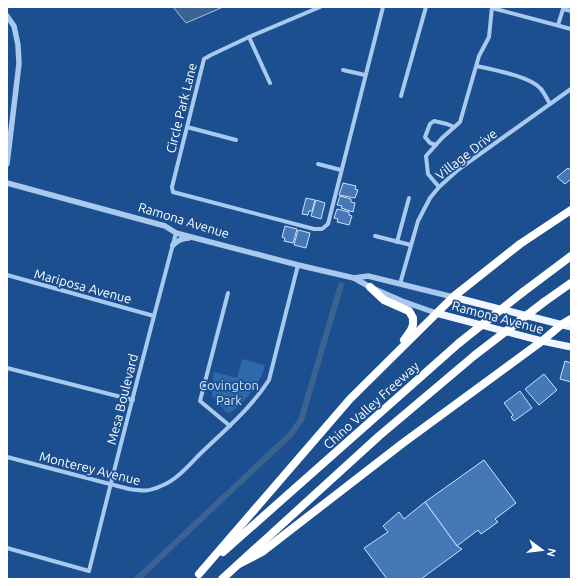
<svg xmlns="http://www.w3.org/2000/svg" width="578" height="586" viewBox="0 0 578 586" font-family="Ubuntu,sans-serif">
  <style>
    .green { fill: #2e69ad }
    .water { fill: #3c6290; stroke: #9cc4f0 }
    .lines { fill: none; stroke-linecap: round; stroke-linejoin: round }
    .canal { stroke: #3c6290; stroke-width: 6 }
    .building { fill: #4478b7; stroke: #cfe3fa }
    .minor { stroke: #a9c9ee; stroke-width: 4 }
    .tertiary { stroke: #a9c9ee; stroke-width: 5.5 }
    .primary { stroke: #f0f6ff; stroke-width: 7 }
    .motorway { stroke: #fff; stroke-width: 8 }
    .motorway-bridge { stroke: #fff; stroke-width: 8 }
    .labels { text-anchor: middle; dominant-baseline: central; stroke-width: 3.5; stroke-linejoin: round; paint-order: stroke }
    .street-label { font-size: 13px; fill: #fff; stroke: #1b4f8f }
    .park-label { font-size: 13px; fill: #cfe3fa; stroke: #1b4f8f }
  </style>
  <rect width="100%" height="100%" fill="#1b4f8f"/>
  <path class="green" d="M242 359 265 365C261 381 253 392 241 403 237 407 234 411 228 413L226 412 212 396V389L214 372 237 378Z"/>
  <path class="water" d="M173 7H223L186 23Z"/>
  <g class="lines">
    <path class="canal" d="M137 579 290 435 301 420 341 285"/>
  </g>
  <g class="building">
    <path d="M568 168 571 171V179L565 184 557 177Z"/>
    <path d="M343 183 356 186 355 189 358 190 355 198 339 195Z"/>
    <path d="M340 196 351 199V202L355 203 353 212 341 208 342 206 337 205Z"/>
    <path d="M306 198 315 200 312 211H309L308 215 302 214Z"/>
    <path d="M316 200 325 203 321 219 311 216Z"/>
    <path d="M337 209 349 212V215L352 216 349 225 337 222 338 219 334 218Z"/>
    <path d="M285 226 297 229 293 243 284 241 285 238 282 237Z"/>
    <path d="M298 230 310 233 306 248 294 245Z"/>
    <path d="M565 361 571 363V382L560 379Z"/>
    <path d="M544 374 557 390 539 405 525 389Z"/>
    <path d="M520 391 532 408 514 421 511 417 513 415 504 403Z"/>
    <path d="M484 460 516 503 495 519 498 522 481 534 478 530 457 546 425 502Z"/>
    <path d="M425 502 457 546 462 549 421 579H387L364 548 388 532 383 526 399 512 404 519Z"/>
  </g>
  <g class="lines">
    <g class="minor">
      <path d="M320 7 249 37 211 55 204 59 172 187 173 192 314 229H322L328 224 383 7"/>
      <path d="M492 8 571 29"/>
      <path d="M558 25 563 9 571 11"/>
      <path d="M249 37 270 83"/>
      <path d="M477 66C493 70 529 76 540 88 544 92 547 99 550 104"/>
      <path d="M343 70 365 75"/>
      <path d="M401 96 426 7"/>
      <path d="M187 127 236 140"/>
      <path d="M436 145 430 143 425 137 430 124 434 121 447 124 454 127"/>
      <path d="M318 164 341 170"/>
      <path d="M439 187 428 174 426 156 442 138 460 122 479 56 489 37 492 7"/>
      <path d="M375 236 411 245"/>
      <path d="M397 242 409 198"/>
      <path d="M7 275 154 316"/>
      <path d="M400 284 418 221 430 198 439 187 459 169 571 89"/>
      <path d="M228 293 200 401 230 426"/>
      <path d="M7 368 133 400"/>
      <path d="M7 457 129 489C142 491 148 492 161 486 177 480 189 465 201 453 225 430 251 408 269 380L298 265"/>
      <path d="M7 548 89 571C117 458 146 345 176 233"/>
    </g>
    <g class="tertiary">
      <path d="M7 16 14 26 18 45 19 64 7 164"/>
      <path d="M7 183 165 226 176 233 298 265 354 278 368 276 453 297"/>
      <path d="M173 245C178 240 182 238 189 238"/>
      <path d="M354 278 370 287 402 301 436 313"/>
    </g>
    <g class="primary">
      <path d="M453 297 571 327"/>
      <path d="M436 313 542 341 571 347"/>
    </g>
    <g class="motorway">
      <path d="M370 287 384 300 409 311 413 318V325L411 330 404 340"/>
      <path d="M523 292 571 256"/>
      <path d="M544 302 571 283"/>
      <path d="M223 552 459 343"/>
      <path d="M239 564 262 552 403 443 542 341 561 325 571 319"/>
      <path d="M199 574 350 399 453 297 520 244 571 210"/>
      <path d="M222 579 379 436 475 355"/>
    </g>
    <g class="motorway-bridge">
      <path d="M459 343 523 292"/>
      <path d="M475 355 544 302"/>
    </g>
  </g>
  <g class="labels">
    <g class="street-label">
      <text transform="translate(181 108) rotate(-76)">Circle Park Lane</text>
      <text transform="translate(466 154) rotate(-38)">Village Drive</text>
      <text transform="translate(184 220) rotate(17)">Ramona Avenue</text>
      <text transform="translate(83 286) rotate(15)">Mariposa Avenue</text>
      <text transform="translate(498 317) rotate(15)">Ramona Avenue</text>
      <text transform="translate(122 399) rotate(-76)">Mesa Boulevard</text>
      <text transform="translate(371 405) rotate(-42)">Chino Valley Freeway</text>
      <text transform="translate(90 468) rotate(14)">Monterey Avenue</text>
    </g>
    <g class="park-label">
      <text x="229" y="385">Covington<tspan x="229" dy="15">Park</tspan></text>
    </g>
  </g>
  <rect width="578" height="586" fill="none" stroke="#ffffff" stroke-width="16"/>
  <g transform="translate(542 550) rotate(105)" stroke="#1b4f8f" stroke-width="3" paint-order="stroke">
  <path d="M0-3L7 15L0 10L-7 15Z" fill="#ffffff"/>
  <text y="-6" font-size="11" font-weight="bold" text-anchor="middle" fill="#ffffff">N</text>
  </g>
</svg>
